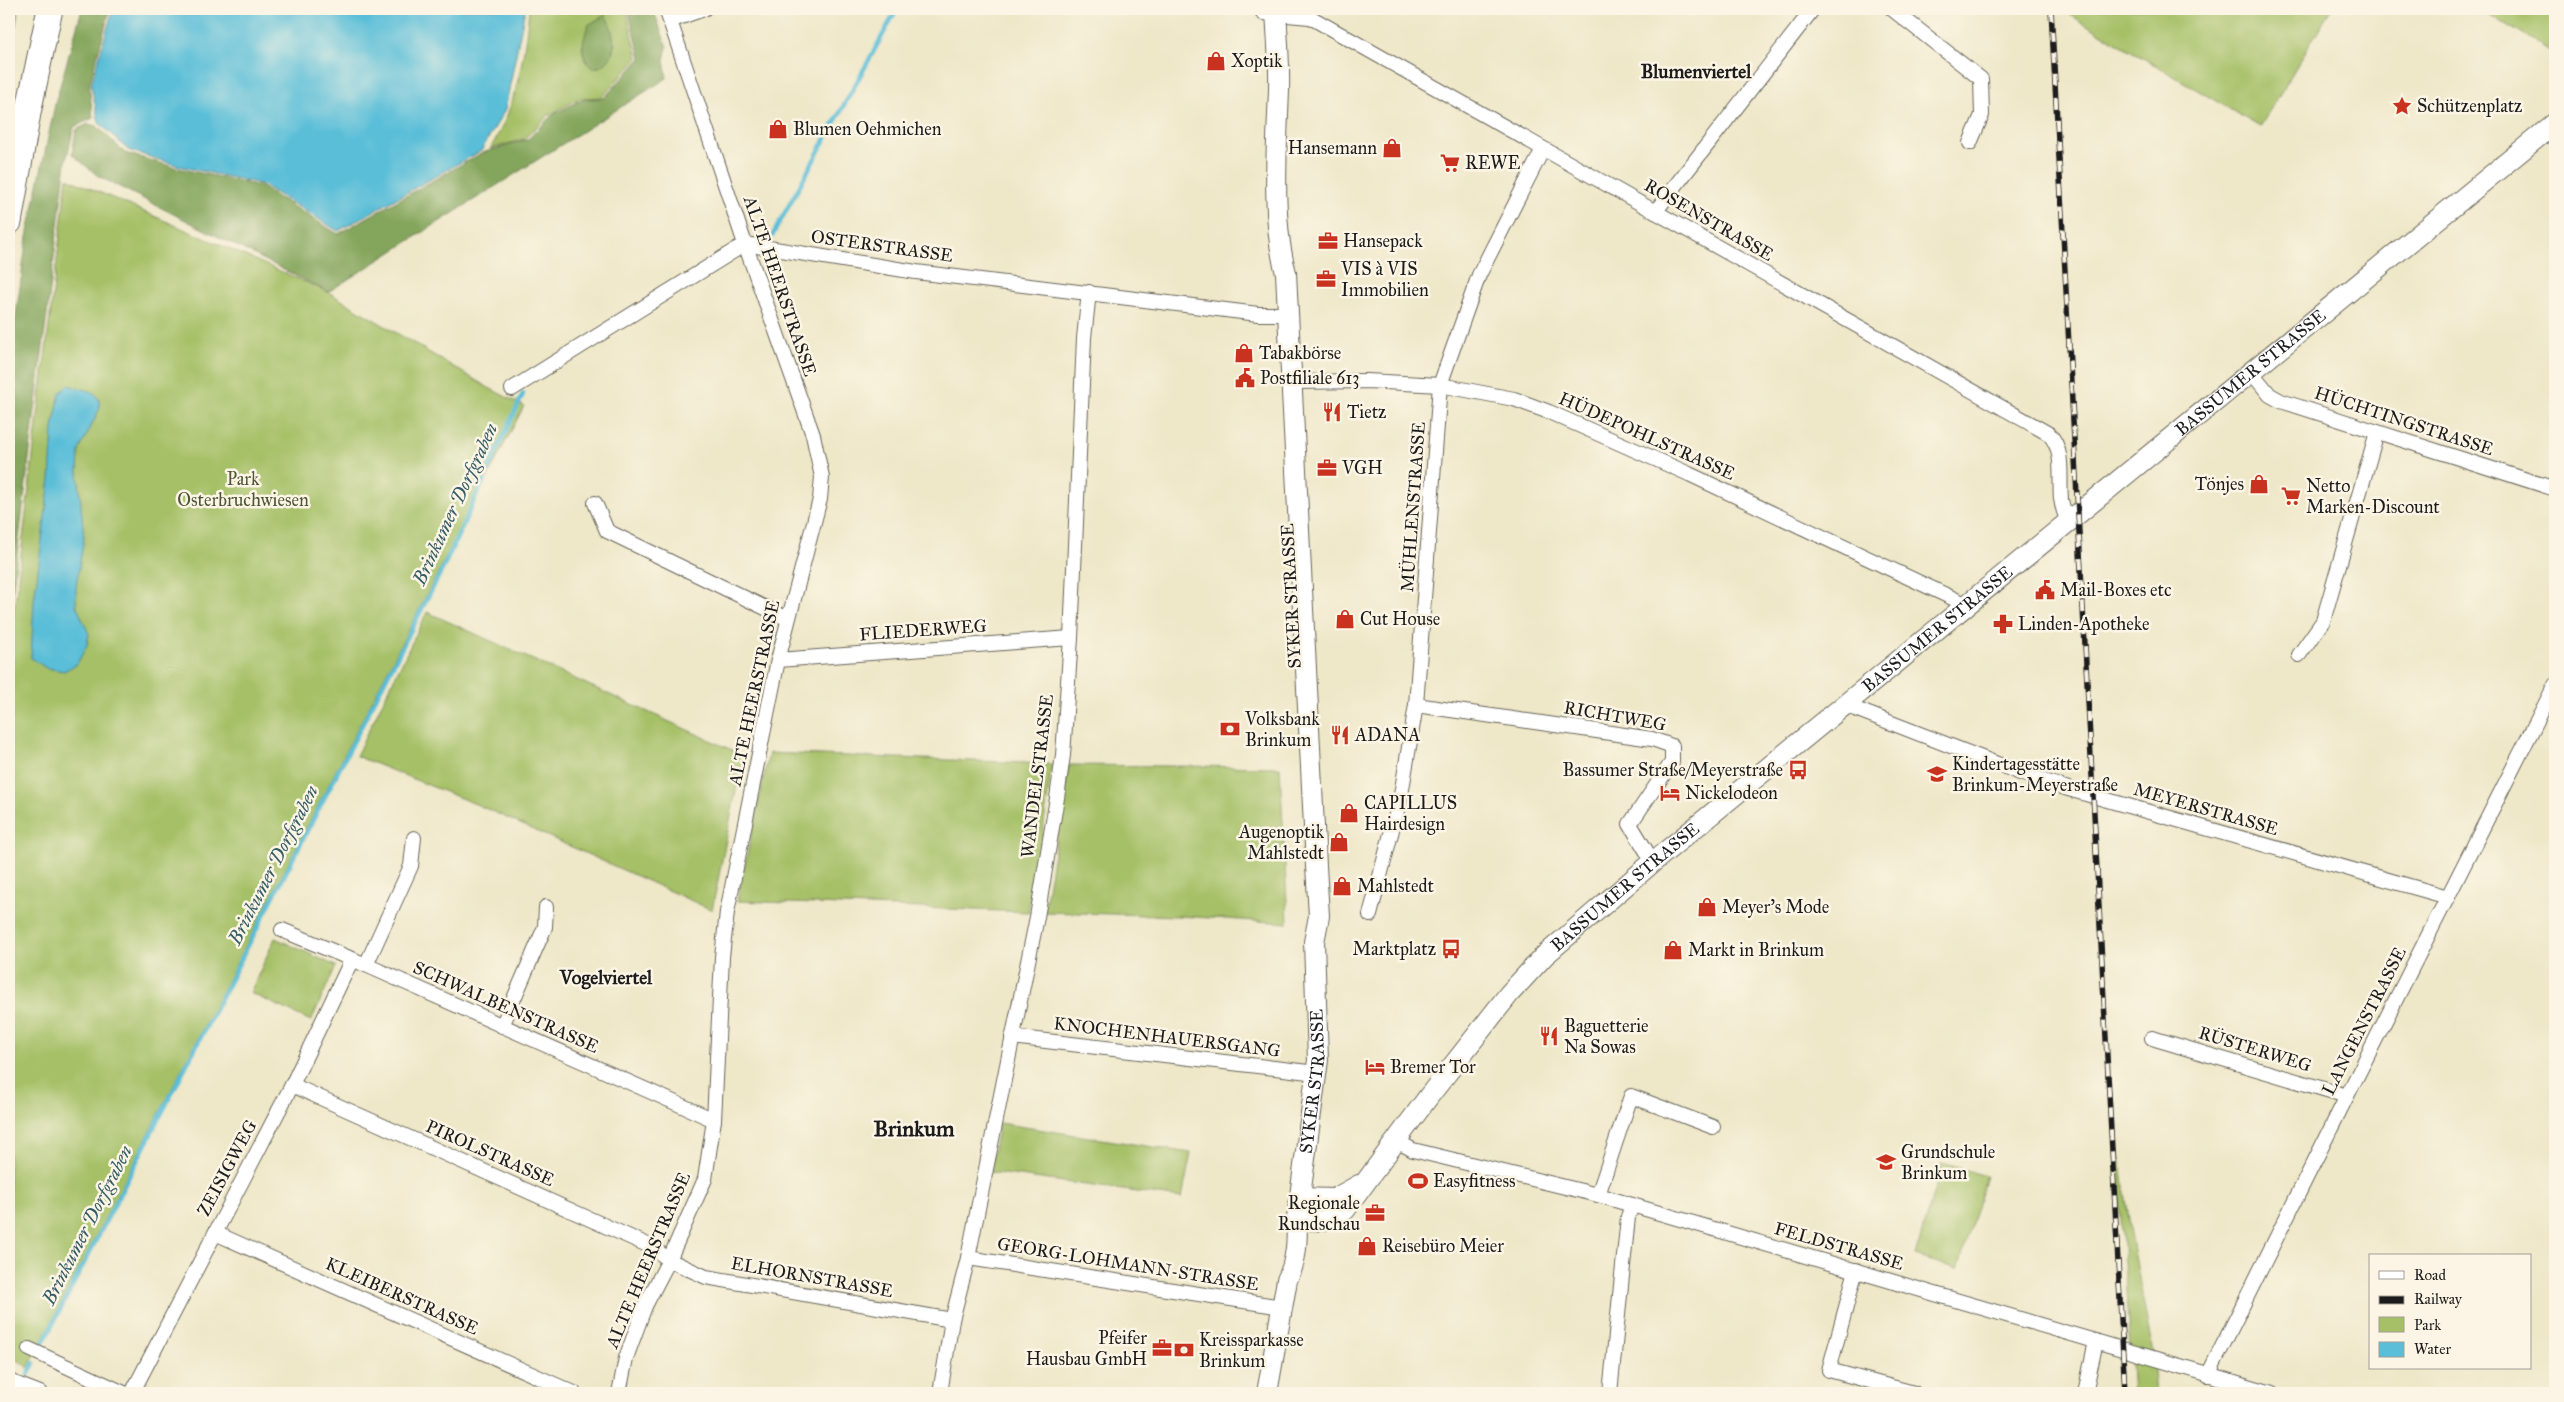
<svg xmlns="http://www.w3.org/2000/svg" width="2564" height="1402" viewBox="0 0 2564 1402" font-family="'IM FELL Great Primer',serif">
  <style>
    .green { fill: #a5c066; stroke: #606e41; fill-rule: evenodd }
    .forest { fill: #84a65b; stroke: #50613c }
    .water { fill: #5abed8; stroke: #3b6d7a }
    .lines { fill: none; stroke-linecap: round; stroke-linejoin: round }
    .stream { stroke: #5abed8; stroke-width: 4.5 }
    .street-casing { stroke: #666358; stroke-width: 16 }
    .secondary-casing { stroke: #666358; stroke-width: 22 }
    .highway-casing { stroke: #666358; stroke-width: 27 }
    .street { stroke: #fff; stroke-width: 14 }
    .secondary { stroke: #fff; stroke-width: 20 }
    .highway { stroke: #fff; stroke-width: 25 }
    .rail-casing { stroke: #1c1c1c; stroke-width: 5.5 }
    .rail { stroke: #fcf5e5; stroke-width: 4; stroke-dasharray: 11; stroke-linecap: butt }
    .labels { text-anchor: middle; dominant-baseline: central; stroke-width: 5; stroke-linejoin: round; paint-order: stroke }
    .poi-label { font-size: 18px; fill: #1c1c1c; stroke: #fcf5e5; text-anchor: start }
    .street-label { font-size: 18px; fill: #1c1c1c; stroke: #fcf5e5 }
    .park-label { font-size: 18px; fill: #4c5536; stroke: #fcf5e5 }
    .neighbourhood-label { font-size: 19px; font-weight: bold; fill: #1c1c1c; stroke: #fcf5e5 }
    .water-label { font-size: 19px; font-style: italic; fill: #355d67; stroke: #fcf5e5 }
    .district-label { font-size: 22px; font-weight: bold; fill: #1c1c1c; stroke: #fcf5e5 }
  </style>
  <rect width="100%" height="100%" fill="#fcf5e5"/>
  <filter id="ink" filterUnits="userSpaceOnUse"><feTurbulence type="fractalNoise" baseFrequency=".02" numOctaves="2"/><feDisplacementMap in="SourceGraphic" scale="10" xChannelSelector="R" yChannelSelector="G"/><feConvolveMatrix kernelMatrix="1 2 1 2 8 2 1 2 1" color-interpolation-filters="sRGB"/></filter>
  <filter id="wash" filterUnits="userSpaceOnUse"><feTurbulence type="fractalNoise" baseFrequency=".0096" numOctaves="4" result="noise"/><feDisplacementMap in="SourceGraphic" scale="20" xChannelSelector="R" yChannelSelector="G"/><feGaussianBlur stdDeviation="1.12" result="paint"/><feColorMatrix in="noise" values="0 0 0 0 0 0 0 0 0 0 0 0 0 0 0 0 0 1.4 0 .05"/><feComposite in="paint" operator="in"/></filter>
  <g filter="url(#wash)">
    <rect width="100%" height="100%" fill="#eee7c8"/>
    <g class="green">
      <path d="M529 9H626L638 58 602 97 580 98 549 115 524 139 490 149C517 106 524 58 529 9ZM615 43C611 56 608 67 592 68L585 61 582 46Z"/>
      <path d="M2060 9H2331L2260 127Z"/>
      <path d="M2480 9H2555V54Z"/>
      <path d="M67 178 328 292 487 387 524 406 28 1368 9 1353V653Z"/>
      <path d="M427 612 743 755 712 910 478 805 356 756Z"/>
      <path d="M769 753 1052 764 1041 845 1028 912 737 901Z"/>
      <path d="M1069 765 1280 767 1288 923 1180 916 1044 912Z"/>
      <path d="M275 938 336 966 311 1021 250 993Z"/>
      <path d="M2114 1115 2131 1234 2152 1349 2156 1393H2133Z"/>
      <path d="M999 1123 1191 1153 1182 1198 990 1172Z"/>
      <path d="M1942 1163 1986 1176 1958 1269 1915 1256Z"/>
    </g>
    <g class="forest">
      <path d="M9 9H19L9 58Z"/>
      <path d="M82 9H110L89 86 93 118 74 127 66 161 9 619V365L27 237 56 100Z"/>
      <path d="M628 9H653L667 47 664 60 667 78 328 292 98 176 72 154 76 130 88 124 97 126 125 153 177 168 260 186 338 234 482 153 528 139 552 115 583 99 604 98 641 58Z"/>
      <path d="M605 15C616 32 621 66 592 68 578 55 583 42 588 25Z"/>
    </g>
    <g class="water">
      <path d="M113 9H525L505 110 481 151 338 231 261 184 179 166 128 150 99 123 91 85Z"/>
      <path d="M68 385 93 392 99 399 100 408 79 451 78 472 84 538 76 586V605L89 634 87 645 77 664 64 671 46 668 31 658 34 601 50 479 53 428 60 393Z"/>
    </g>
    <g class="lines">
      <g class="stream">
        <path d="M771 238 897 9"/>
        <path d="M42 1345 444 566 523 394"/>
        <path d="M28 1375 34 1363"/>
      </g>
    </g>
  </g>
  <g filter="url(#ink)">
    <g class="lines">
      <defs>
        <g id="street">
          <path d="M1892 9 1981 79 1982 115 1970 143"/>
          <path d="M1263 13 1310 17 2049 434C2065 450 2059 479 2061 499 2062 507 2065 515 2068 522"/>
          <path d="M670 21 704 9"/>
          <path d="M1655 212 1813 9"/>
          <path d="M2252 373 2270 395 2281 401 2555 489"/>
          <path d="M1291 382 1367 381 1440 385 1514 399 1549 412 1689 474 1967 605"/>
          <path d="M512 389 745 244 916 272 1258 314H1287"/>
          <path d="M595 503 607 531 788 619"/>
          <path d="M2299 655 2323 621 2377 432"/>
          <path d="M778 660 1071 638"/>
          <path d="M1416 705 1652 739 1672 746V762L1630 824 1653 862"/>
          <path d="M1845 705 2023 774 2065 788 2448 897"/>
          <path d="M1370 915 1401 795 1416 705 1440 385 1479 275 1543 149"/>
          <path d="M282 930 366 965 714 1120"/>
          <path d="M366 965 411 866 414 838"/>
          <path d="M502 1026 545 927 546 907"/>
          <path d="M1012 1037 1317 1073"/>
          <path d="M2152 1038 2347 1096"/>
          <path d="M292 1085 652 1247 669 1260 706 1277 952 1320"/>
          <path d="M1395 1140 1413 1150 1598 1195 2272 1393"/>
          <path d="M1598 1195 1631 1096 1713 1127"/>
          <path d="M215 1233 574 1393"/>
          <path d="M968 1258 1282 1307"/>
          <path d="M1856 1270 1829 1370 1914 1393"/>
          <path d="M29 1349 124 1393"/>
          <path d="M2208 1375 2347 1096 2555 685"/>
          <path d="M9 1381 40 1393"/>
          <path d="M132 1393 292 1085 352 959"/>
          <path d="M619 1393 626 1358 645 1306 669 1260 705 1179 714 1120 722 957 727 912 778 660 820 499 822 477 813 435 745 244 666 9"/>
          <path d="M940 1393 952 1320 968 1258 1037 917 1057 798 1063 755 1071 638 1084 338 1089 292"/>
          <path d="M1610 1393 1628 1217 1632 1205"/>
          <path d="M2085 1393 2096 1341"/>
        </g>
        <g id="secondary">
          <path d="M1300 1198 1334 1199 1359 1185"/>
          <path id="s1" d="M1297 1219 1323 1221 1345 1210 1429 1096 1509 994 1544 956 1653 862 2555 123"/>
          <path id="s2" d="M1267 1393 1287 1280C1297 1261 1297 1240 1297 1219L1318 1060 1314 942 1319 916 1316 866 1286 273C1271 220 1277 146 1279 90 1280 63 1277 35 1276 9"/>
        </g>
        <path id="highway" d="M9 222 28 113 50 9"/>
      </defs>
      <use href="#street" class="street-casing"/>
      <use href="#secondary" class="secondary-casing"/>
      <use href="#highway" class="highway-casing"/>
      <use href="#street" class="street"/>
      <use href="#secondary" class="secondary"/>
      <use href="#highway" class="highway"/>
      <defs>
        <path id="rail" d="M2051 9 2125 1393"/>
      </defs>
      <use href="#rail" class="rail-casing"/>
      <use href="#rail" class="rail"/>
    </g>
  </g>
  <defs>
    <symbol id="shop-bare" viewBox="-9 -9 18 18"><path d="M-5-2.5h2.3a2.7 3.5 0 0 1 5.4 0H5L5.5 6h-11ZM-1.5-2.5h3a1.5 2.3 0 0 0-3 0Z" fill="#c8321e" stroke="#fcf5e5" stroke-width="2.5" paint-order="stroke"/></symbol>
    <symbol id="sight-bare" viewBox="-9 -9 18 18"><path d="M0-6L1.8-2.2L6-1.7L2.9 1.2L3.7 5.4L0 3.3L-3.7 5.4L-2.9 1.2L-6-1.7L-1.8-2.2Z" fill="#c8321e" stroke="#fcf5e5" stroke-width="2.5" paint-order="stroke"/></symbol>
    <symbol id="supermarket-bare" viewBox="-9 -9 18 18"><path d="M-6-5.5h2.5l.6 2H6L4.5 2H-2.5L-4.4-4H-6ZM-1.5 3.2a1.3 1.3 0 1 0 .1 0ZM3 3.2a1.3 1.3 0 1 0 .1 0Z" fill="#c8321e" stroke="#fcf5e5" stroke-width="2.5" paint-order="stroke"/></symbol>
    <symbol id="office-bare" viewBox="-9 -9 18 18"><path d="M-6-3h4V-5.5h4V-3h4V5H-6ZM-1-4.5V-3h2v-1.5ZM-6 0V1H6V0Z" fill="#c8321e" stroke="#fcf5e5" stroke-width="2.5" paint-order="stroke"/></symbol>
    <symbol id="civic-bare" viewBox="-9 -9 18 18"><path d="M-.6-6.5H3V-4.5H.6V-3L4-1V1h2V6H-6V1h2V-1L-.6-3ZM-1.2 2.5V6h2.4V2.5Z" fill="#c8321e" stroke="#fcf5e5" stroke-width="2.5" paint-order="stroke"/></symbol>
    <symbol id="restaurant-bare" viewBox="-9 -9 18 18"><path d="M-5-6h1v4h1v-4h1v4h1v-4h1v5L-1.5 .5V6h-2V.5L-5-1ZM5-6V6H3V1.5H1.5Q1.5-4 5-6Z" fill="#c8321e" stroke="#fcf5e5" stroke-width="2.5" paint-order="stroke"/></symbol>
    <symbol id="pharmacy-bare" viewBox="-9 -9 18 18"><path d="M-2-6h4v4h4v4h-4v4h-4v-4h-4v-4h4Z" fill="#c8321e" stroke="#fcf5e5" stroke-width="2.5" paint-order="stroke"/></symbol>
    <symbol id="bank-bare" viewBox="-9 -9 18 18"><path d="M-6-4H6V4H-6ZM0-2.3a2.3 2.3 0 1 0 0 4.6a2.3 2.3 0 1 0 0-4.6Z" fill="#c8321e" stroke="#fcf5e5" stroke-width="2.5" paint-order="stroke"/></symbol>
    <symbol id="bus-bare" viewBox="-9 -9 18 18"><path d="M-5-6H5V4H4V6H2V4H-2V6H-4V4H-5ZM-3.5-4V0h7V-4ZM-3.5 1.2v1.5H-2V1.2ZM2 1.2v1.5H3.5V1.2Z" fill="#c8321e" stroke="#fcf5e5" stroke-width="2.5" paint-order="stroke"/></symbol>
    <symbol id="school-bare" viewBox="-9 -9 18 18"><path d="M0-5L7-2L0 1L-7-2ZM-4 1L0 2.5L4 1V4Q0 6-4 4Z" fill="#c8321e" stroke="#fcf5e5" stroke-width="2.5" paint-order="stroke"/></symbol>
    <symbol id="hotel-bare" viewBox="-9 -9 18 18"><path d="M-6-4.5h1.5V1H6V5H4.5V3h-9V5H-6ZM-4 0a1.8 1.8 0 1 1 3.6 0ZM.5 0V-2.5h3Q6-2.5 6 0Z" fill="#c8321e" stroke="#fcf5e5" stroke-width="2.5" paint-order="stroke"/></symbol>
    <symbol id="stadium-bare" viewBox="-9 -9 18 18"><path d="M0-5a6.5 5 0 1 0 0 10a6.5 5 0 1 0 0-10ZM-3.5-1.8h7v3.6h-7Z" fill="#c8321e" stroke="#fcf5e5" stroke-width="2.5" paint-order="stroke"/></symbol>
  </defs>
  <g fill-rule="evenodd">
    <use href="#shop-bare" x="1202" y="47" width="28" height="28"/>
    <use href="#sight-bare" x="2388" y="92" width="28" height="28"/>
    <use href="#shop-bare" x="764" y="115" width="28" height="28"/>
    <use href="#shop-bare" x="1378" y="134" width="28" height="28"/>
    <use href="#supermarket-bare" x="1436" y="149" width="28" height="28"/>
    <use href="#office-bare" x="1314" y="227" width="28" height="28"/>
    <use href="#office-bare" x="1312" y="265" width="28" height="28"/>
    <use href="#shop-bare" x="1230" y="339" width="28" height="28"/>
    <use href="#civic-bare" x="1231" y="364" width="28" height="28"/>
    <use href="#restaurant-bare" x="1318" y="398" width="28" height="28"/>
    <use href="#office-bare" x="1313" y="454" width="28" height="28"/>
    <use href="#shop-bare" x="2245" y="470" width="28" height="28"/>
    <use href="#supermarket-bare" x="2277" y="482" width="28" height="28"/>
    <use href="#civic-bare" x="2031" y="576" width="28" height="28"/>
    <use href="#shop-bare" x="1331" y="605" width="28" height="28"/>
    <use href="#pharmacy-bare" x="1989" y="610" width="28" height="28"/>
    <use href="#bank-bare" x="1216" y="715" width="28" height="28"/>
    <use href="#restaurant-bare" x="1326" y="721" width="28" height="28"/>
    <use href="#bus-bare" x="1784" y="756" width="28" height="28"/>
    <use href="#school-bare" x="1923" y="760" width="28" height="28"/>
    <use href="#hotel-bare" x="1656" y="779" width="28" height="28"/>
    <use href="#shop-bare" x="1335" y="799" width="28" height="28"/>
    <use href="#shop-bare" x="1325" y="828" width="28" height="28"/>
    <use href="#shop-bare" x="1328" y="872" width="28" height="28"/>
    <use href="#shop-bare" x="1693" y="893" width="28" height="28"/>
    <use href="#bus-bare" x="1437" y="935" width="28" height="28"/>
    <use href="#shop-bare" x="1659" y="936" width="28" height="28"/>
    <use href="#restaurant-bare" x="1535" y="1022" width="28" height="28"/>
    <use href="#hotel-bare" x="1361" y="1053" width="28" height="28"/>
    <use href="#school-bare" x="1872" y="1148" width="28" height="28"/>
    <use href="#stadium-bare" x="1404" y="1167" width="28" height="28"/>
    <use href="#office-bare" x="1361" y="1199" width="28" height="28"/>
    <use href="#shop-bare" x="1353" y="1232" width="28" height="28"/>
    <use href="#office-bare" x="1148" y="1334" width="28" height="28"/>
    <use href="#bank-bare" x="1170" y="1336" width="28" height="28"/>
  </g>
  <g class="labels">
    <g class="poi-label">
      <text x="1231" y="61">Xoptik</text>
      <text x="2417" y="106">Schützenplatz</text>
      <text x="793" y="129">Blumen Oehmichen</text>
      <text x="1377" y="148" text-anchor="end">Hansemann</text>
      <text x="1465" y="163">REWE</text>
      <text x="1343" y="241">Hansepack</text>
      <text x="1341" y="269">VIS à VIS<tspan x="1341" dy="21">Immobilien</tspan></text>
      <text x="1259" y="353">Tabakbörse</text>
      <text x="1260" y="378">Postfiliale 613</text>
      <text x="1347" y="412">Tietz</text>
      <text x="1342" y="468">VGH</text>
      <text x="2244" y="484" text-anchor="end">Tönjes</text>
      <text x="2306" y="486">Netto<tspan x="2306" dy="21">Marken-Discount</tspan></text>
      <text x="2060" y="590">Mail-Boxes etc</text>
      <text x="1360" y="619">Cut House</text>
      <text x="2018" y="624">Linden-Apotheke</text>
      <text x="1245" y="719">Volksbank<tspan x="1245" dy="21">Brinkum</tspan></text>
      <text x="1355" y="735">ADANA</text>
      <text x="1952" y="764">Kindertagesstätte<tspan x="1952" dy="21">Brinkum-Meyerstraße</tspan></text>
      <text x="1783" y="770" text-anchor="end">Bassumer Straße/Meyerstraße</text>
      <text x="1685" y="793">Nickelodeon</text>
      <text x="1364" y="803">CAPILLUS<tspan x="1364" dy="21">Hairdesign</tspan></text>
      <text x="1324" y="832" text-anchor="end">Augenoptik<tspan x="1324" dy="21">Mahlstedt</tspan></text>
      <text x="1357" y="886">Mahlstedt</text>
      <text x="1722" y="907">Meyer's Mode</text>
      <text x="1436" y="949" text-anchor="end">Marktplatz</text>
      <text x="1688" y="950">Markt in Brinkum</text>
      <text x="1564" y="1026">Baguetterie<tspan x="1564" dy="21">Na Sowas</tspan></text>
      <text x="1390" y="1067">Bremer Tor</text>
      <text x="1901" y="1152">Grundschule<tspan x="1901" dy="21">Brinkum</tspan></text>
      <text x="1433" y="1181">Easyfitness</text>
      <text x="1360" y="1203" text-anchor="end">Regionale<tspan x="1360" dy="21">Rundschau</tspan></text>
      <text x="1382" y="1246">Reisebüro Meier</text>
      <text x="1147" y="1338" text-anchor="end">Pfeifer<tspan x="1147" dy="21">Hausbau GmbH</tspan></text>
      <text x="1199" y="1340">Kreissparkasse<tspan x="1199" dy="21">Brinkum</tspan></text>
    </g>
    <g class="street-label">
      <text transform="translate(1709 220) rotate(30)">ROSENSTRASSE</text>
      <text transform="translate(882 246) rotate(8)">OSTERSTRASSE</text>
      <text transform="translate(780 286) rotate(71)">ALTE HEERSTRASSE</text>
      <text stroke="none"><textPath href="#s1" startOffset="1290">BASSUMER STRASSE</textPath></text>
      <text transform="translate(2404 421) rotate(18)">HÜCHTINGSTRASSE</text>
      <text transform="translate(1647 436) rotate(24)">HÜDEPOHLSTRASSE</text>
      <text transform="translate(1413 507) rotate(-86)">MÜHLENSTRASSE</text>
      <text transform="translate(1291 596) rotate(-93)">SYKER STRASSE</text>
      <text stroke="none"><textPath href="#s1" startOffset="885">BASSUMER STRASSE</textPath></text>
      <text transform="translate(923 630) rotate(-4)">FLIEDERWEG</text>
      <text transform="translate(754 693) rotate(-78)">ALTE HEERSTRASSE</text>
      <text transform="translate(1615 716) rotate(10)">RICHTWEG</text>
      <text transform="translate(1037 776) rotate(-83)">WANDELSTRASSE</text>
      <text transform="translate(2206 809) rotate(16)">MEYERSTRASSE</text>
      <text stroke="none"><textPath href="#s1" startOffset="480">BASSUMER STRASSE</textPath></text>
      <text transform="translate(506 1007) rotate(24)">SCHWALBENSTRASSE</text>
      <text transform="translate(2364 1021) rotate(-63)">LANGENSTRASSE</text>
      <text transform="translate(1167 1037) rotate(7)">KNOCHENHAUERSGANG</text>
      <text transform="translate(2255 1049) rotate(17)">RÜSTERWEG</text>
      <text stroke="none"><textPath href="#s2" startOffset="316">SYKER STRASSE</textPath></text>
      <text transform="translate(490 1153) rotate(24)">PIROLSTRASSE</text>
      <text transform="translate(227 1168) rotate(-62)">ZEISIGWEG</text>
      <text transform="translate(1839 1246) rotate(16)">FELDSTRASSE</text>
      <text transform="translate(648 1260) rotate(-67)">ALTE HEERSTRASSE</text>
      <text transform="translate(1128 1264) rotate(9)">GEORG-LOHMANN-STRASSE</text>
      <text transform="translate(812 1277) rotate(10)">ELHORNSTRASSE</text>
      <text transform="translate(402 1296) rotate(24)">KLEIBERSTRASSE</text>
    </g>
    <g class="park-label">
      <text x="243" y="479">Park<tspan x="243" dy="21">Osterbruchwiesen</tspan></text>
    </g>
    <g class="neighbourhood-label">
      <text x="1696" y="71">Blumenviertel</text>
      <text x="606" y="977">Vogelviertel</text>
    </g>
    <g class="water-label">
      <text transform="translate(455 504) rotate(-65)">Brinkumer Dorfgraben</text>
      <text transform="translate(273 865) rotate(-63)">Brinkumer Dorfgraben</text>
      <text transform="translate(87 1225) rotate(-63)">Brinkumer Dorfgraben</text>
    </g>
    <g class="district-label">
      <text x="914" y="1128">Brinkum</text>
    </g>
  </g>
  <rect width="2564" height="1402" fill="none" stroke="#fcf5e5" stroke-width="30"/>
  <rect x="2369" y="1254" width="162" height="115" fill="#fcf5e5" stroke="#a29e95"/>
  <rect x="2379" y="1271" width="25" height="8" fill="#ffffff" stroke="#a29e95"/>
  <text x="2414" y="1280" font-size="15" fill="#1c1c1c">Road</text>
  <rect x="2379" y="1296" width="25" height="8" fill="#1c1c1c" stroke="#a29e95"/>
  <text x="2414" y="1304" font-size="15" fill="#1c1c1c">Railway</text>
  <rect x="2379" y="1317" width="25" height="15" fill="#a5c066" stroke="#a29e95"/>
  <text x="2414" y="1330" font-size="15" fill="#1c1c1c">Park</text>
  <rect x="2379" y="1342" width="25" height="15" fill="#5abed8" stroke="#a29e95"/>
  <text x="2414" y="1354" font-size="15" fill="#1c1c1c">Water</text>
</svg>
